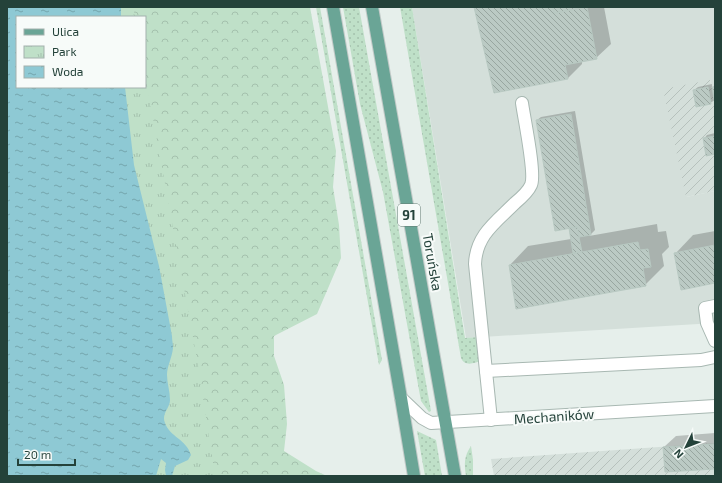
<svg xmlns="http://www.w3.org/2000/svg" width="722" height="483" viewBox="0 0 722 483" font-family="'Exo 2',sans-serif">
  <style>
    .built { fill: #d4dfda }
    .industrial { fill: url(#industrial-furrows) }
    .grass { fill: url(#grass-dots) }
    .forest { fill: url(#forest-crowns) }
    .park { fill: url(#park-tufts) }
    .water { fill: url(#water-ripples) }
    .shadow { fill: #0003 }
    .building { fill: url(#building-back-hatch); stroke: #b8c9c2 }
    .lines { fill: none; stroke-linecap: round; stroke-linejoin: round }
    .minor-casing { stroke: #a8b8b2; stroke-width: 14 }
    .major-casing { stroke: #c2cac8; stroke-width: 14 }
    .minor { stroke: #fff; stroke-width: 12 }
    .major { stroke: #6aa596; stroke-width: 12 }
    .labels { text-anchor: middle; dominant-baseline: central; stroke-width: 4; stroke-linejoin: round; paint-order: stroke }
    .shield { fill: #f7fbf9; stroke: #637a73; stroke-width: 1 }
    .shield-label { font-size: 13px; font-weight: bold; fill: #24423a }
    .street-label { font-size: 14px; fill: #24423a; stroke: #f7fbf9 }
  </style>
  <defs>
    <pattern id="industrial-furrows" width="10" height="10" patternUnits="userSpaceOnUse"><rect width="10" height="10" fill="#d4dfda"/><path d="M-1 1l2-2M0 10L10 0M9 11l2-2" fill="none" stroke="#b6c1bc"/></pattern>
    <pattern id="grass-dots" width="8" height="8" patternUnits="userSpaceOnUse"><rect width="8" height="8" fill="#bfe0c8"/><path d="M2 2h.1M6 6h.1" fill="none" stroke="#a4c1ad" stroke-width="1.8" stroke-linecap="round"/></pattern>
    <pattern id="forest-crowns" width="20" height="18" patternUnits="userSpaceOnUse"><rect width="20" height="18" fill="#bfe0c8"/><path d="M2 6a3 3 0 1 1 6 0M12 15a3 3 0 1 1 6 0" fill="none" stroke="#a4c1ad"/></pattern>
    <pattern id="park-tufts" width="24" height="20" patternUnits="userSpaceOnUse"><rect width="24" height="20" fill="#bfe0c8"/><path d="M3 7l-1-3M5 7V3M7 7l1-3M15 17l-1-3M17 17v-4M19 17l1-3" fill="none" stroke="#a4c1ad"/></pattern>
    <pattern id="water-ripples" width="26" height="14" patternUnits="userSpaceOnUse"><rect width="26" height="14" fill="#8ec9d4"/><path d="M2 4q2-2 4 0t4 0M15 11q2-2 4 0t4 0" fill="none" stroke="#74a5ad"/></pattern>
    <pattern id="building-back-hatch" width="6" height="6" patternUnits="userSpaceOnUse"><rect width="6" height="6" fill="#bbcac4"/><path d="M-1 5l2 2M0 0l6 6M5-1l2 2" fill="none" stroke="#98a6a0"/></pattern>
  </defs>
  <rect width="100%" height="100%" fill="#e6efeb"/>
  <path class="built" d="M412 7H715V87H712L710 80 686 197 715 191V323L466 338Z"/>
  <g class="industrial">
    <path d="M710 80 712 87H715V191L686 197 663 89Z"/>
    <path d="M715 443V476H494L491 459Z"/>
  </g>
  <g class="grass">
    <path d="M316 7H320L382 360 379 365Z"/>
    <path d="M343 7H359L431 411 429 412 421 401 383 192 360 104Z"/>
    <path d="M400 7H412L465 338 479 337 481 361C474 363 465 367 461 358Z"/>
    <path d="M417 431 436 440 442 476H425Z"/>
    <path d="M471 446 473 460V476H466C464 464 464 456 471 446Z"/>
  </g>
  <path class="forest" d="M126 7H310L336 151 333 187 339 225 341 258 317 314 274 336V356L284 385 287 424 284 451 316 471 327 476H168L145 87V17H126Z"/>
  <path class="park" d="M7 7H133L135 17H17V87H145V74L198 365 215 476H7Z"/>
  <path class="water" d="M7 7H121V17H17V87H125L134 165 159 266 172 336C172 340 173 344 173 348 172 358 167 366 167 375 167 383 170 391 170 400 170 408 161 414 165 423 170 437 186 439 191 455L188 460 175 466 172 476H166L165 470 166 463 161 459 156 476H7Z"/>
  <g class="shadow">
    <path d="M475 7H604L611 44 596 58 582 61V64L568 78Z"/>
    <path d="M712 84V88L715 85V100L710 103 694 90 698 87Z"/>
    <path d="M575 111 595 230 589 236 657 224 658 232 666 231 669 247 662 254 664 266 645 285 510 265 528 246 571 239 570 227 537 120 541 117Z"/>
    <path d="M715 133V153L704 139 707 135Z"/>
    <path d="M715 231V282L675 254 693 235Z"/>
    <path d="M715 433V468L664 447 676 436Z"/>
  </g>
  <g class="building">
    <path d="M474 7H553L554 13 587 7 597 59 565 65 568 79 494 93Z"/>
    <path d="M553 7H585L554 13Z"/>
    <path d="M708 87 711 104 696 107 693 90Z"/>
    <path d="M712 87H715V105Z"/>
    <path d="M571 114 591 235 579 237 577 227 555 231 536 120Z"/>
    <path d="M715 136V154L706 156 703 138Z"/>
    <path d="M577 227 582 252 573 253 569 228Z"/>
    <path d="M638 242 640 250 648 249 651 267 643 268 646 286 516 309 509 265Z"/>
    <path d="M715 245V283L681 290 674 253Z"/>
    <path d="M715 444V469L665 472 663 447Z"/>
  </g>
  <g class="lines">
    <defs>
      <g id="minor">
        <path d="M715 306 705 308 707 323 715 341"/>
        <path d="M486 371 701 360 715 357"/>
        <path d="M401 398 422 418 431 423 715 406"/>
        <path d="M491 420 475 264C476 235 496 222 515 203 521 198 528 192 531 185 536 174 524 118 522 103"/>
      </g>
      <g id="major">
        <path d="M333 7 401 398 414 476"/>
        <path d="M372 7 455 476"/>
      </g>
    </defs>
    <use href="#minor" class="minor-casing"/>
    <use href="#major" class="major-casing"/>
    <use href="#minor" class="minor"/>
    <use href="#major" class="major"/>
  </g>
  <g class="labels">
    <rect class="shield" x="398" y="204" width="22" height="22" rx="3"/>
    <g class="shield-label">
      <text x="409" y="215">91</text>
    </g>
    <g class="street-label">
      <text transform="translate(433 262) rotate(80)">Toruńska</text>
      <text transform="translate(554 416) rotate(-4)">Mechaników</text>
    </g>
  </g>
  <rect width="722" height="483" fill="none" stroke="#24423a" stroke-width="16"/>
  <rect x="16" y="16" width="130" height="72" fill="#f7fbf9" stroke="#a3b1ad"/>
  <rect x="24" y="29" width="20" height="6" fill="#6aa596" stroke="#a3b1ad"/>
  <text x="52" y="36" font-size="12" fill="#24423a">Ulica</text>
  <rect x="24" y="46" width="20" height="12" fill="url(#park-tufts)" stroke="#a3b1ad"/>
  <text x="52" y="56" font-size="12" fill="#24423a">Park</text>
  <rect x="24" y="66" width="20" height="12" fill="url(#water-ripples)" stroke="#a3b1ad"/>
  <text x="52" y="76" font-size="12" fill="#24423a">Woda</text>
  <g transform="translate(686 447) rotate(227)" stroke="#f7fbf9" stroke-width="3" paint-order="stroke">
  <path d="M0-3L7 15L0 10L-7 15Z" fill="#24423a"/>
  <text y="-6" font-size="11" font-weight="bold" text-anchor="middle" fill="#24423a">N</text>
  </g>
  <path d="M18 459v6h57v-6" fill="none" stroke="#24423a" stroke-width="2"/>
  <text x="24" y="459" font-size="12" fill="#24423a" stroke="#f7fbf9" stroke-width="3" paint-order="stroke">20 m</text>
</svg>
